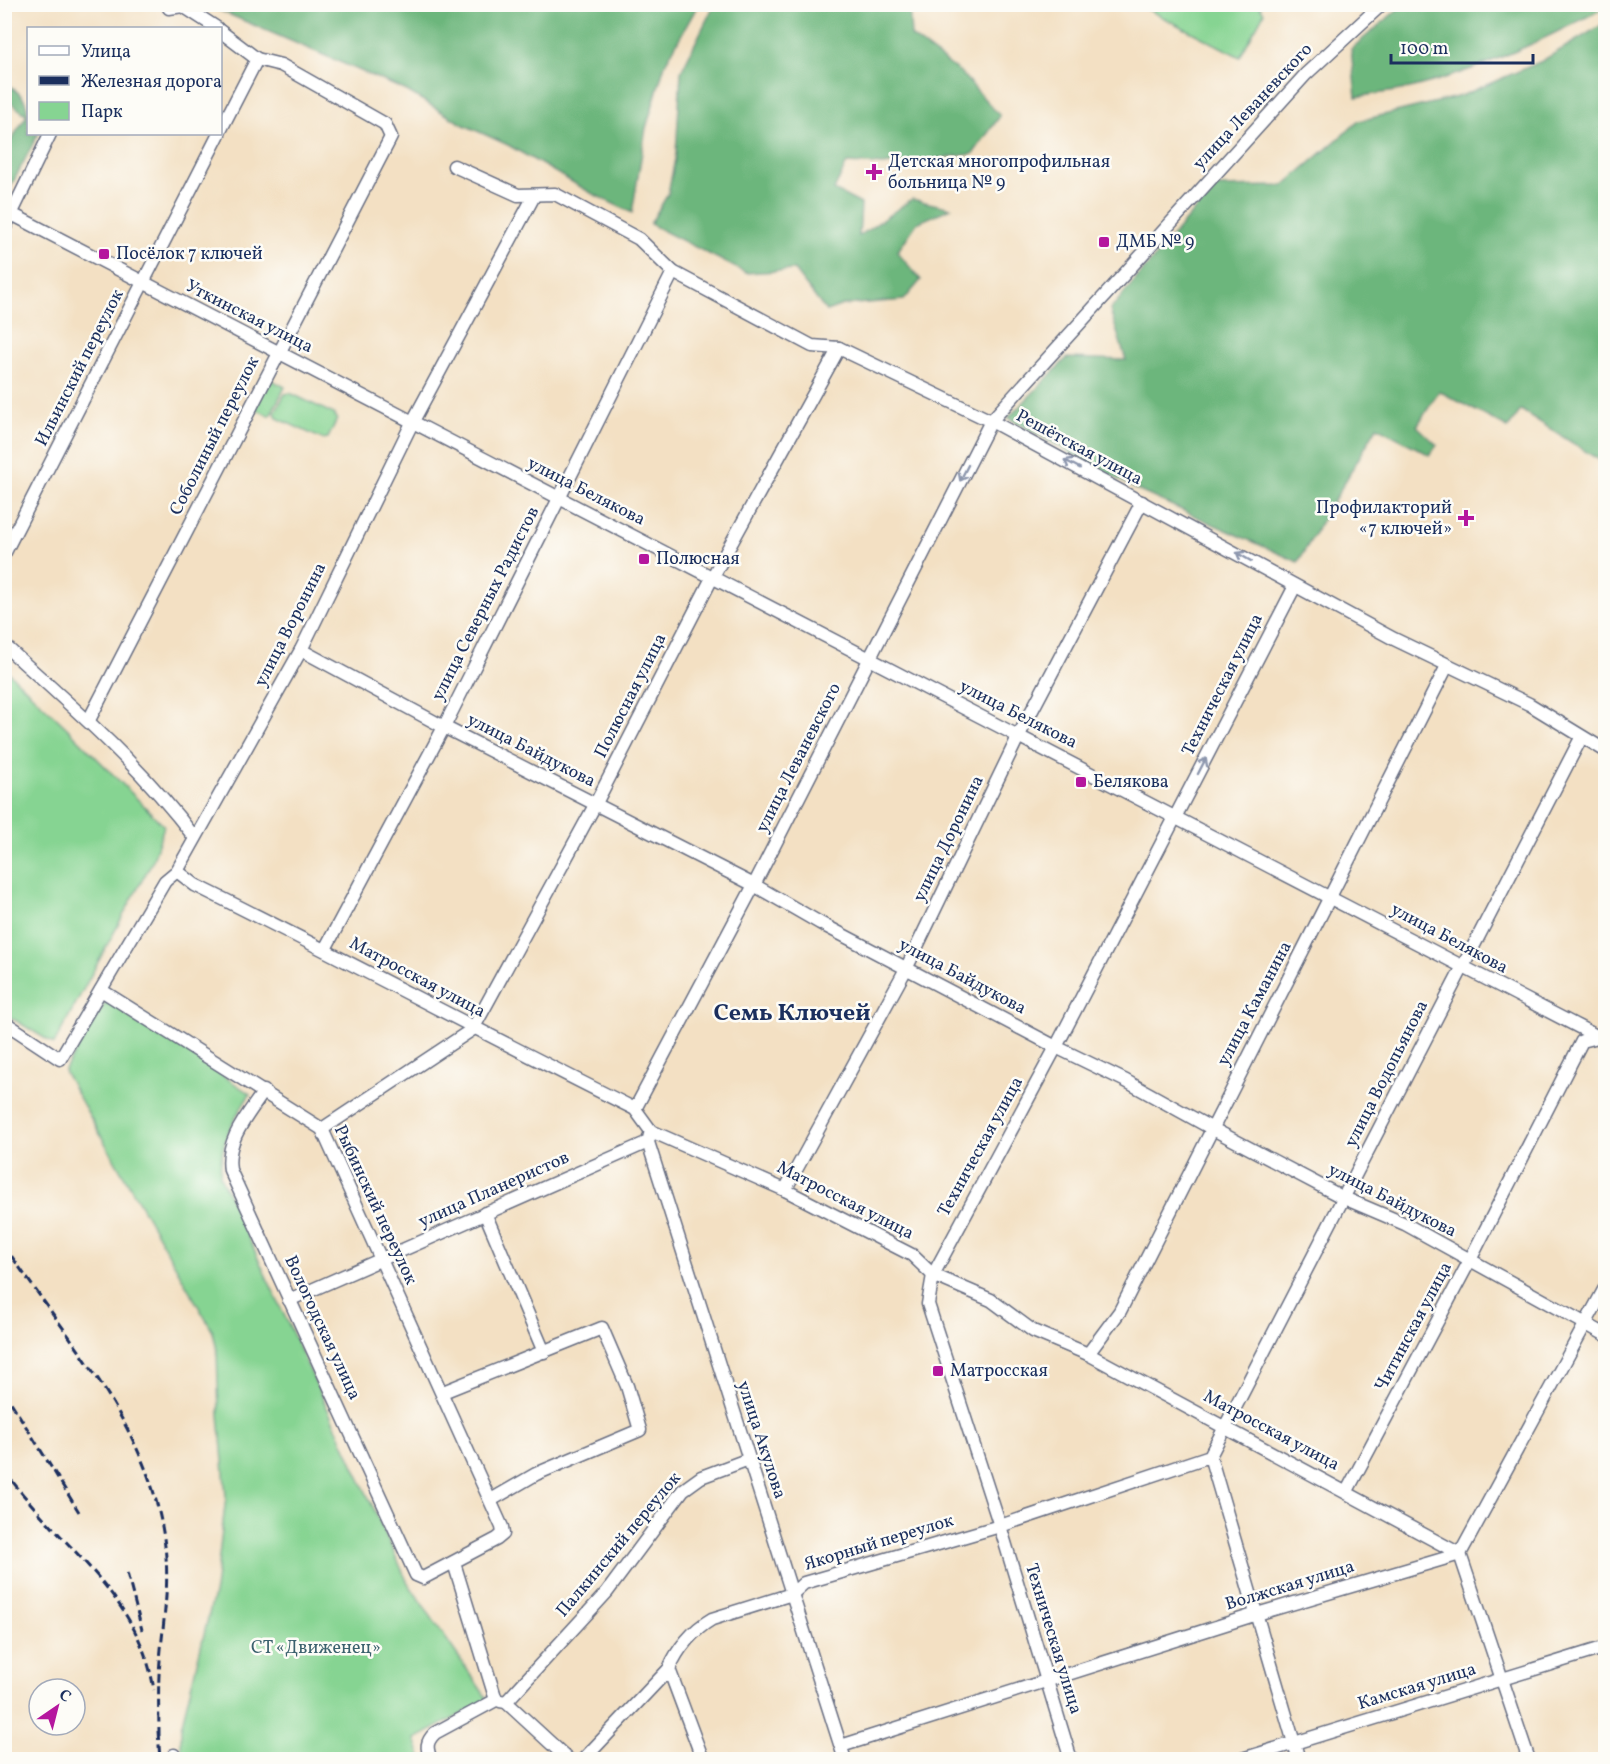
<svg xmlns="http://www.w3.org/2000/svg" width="1610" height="1764" viewBox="0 0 1610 1764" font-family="Vollkorn,serif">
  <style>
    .green { fill: #86d492; stroke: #508278; stroke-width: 1.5 }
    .forest { fill: #6cb67c; stroke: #44726d; stroke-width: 1.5 }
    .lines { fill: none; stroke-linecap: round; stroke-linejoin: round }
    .minor-casing { stroke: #676d81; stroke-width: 15 }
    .minor { stroke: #fff; stroke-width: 12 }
    .rail { stroke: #1b2f5e; stroke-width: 3; stroke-dasharray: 9 4.5; stroke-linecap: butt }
    .oneway { stroke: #8d97ae }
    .poi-dot { fill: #b5179e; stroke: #fdfcf7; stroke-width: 2 }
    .labels { text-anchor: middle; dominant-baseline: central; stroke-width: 5; stroke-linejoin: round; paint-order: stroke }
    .street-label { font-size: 18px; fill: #1b2f5e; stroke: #fdfcf7 }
    .poi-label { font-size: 18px; fill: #1b2f5e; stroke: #fdfcf7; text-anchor: start }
    .park-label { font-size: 18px; fill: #3b616e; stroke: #fdfcf7 }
    .district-label { font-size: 24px; font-weight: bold; fill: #1b2f5e; stroke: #fdfcf7 }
  </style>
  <rect width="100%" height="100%" fill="#fdfcf7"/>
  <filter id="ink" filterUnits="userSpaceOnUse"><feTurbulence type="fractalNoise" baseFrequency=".0167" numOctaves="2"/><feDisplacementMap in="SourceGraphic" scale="12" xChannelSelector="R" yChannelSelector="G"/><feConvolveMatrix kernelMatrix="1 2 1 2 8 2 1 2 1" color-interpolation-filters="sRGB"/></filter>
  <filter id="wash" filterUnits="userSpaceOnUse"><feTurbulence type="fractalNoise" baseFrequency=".008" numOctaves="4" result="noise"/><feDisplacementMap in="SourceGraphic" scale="24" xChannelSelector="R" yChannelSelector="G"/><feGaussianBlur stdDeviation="1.35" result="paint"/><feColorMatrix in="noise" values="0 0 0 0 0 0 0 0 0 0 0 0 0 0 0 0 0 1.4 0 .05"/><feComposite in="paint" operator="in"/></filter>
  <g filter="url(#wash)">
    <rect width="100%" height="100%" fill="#f3e0c3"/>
    <g class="green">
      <path d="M1139 5H1259L1264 13 1240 57Z"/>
      <path d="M270 379 285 387 270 416 255 409Z"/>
      <path d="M290 393 334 414 337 419 328 438 322 439 277 418 275 412 285 394Z"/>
      <path d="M5 669 68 729 164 826 153 860 54 1044 5 1014Z"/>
      <path d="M108 998 250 1094C231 1125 221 1138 220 1176L408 1583 488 1700 415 1739 422 1759H379L387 1755 377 1760 184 1759 181 1746V1727L215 1590 226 1497 219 1414 217 1350 213 1332 64 1071Z"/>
    </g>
    <g class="forest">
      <path d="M207 5 698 4V5L665 64 646 128 632 213 593 194 508 145 462 124 407 91Z"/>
      <path d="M714 5H909L911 36 961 73 1000 116 973 154 883 165 847 163 834 190 861 204 859 236 912 199 951 208 917 223 897 252 921 280 904 300 843 305 826 311 794 270 746 273 650 224 668 194 676 154 681 72Z"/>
      <path d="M1403 5 1605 4 1606 7C1543 40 1479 71 1410 88 1392 92 1374 94 1356 97L1351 49Z"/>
      <path d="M1605 23V464L1521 410 1508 428 1439 391 1417 426 1437 445 1430 455 1377 427 1298 562 1139 491 1008 418 1067 358 1126 360 1110 310 1214 187 1283 186 1359 121 1461 96 1542 61Z"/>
      <path d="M5 83C30 98 28 106 28 134H38L5 198V150L27 115 5 99Z"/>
    </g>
  </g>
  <g filter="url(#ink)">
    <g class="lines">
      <defs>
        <g id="minor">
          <path d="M169 8 183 6 217 28"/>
          <path d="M220 131 257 59"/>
          <path d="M454 166 518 195 555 194 639 239 673 272 812 346 839 348 991 421 1394 639 1529 704 1606 751"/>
          <path d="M4 210 1606 1041"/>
          <path d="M4 229 50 134"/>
          <path d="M4 554 219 134"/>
          <path d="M4 645C72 706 140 765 195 838"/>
          <path d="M301 650 444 727 754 885 820 923 1056 1047 1126 1081 1211 1128 1344 1198 1405 1224 1606 1335"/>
          <path d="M89 720 391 137 385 124 281 65 257 59 220 31"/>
          <path d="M177 871 195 885C343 958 488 1036 635 1109L651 1131 785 1190 912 1255 933 1275 991 1300 1033 1331 1088 1354 1460 1554 1529 1760"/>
          <path d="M325 949 444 727 673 272"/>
          <path d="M101 990 322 1129 502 1527 503 1534 497 1539 423 1578 416 1575 230 1170C225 1140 248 1115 264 1091"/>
          <path d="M4 1022 60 1059 165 881 177 871 301 650 412 423 534 196"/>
          <path d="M635 1109 754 885 991 421 1306 74 1382 4"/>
          <path d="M322 1129 473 1029 595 805 712 578 839 348"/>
          <path d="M651 1131 648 1142 845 1760"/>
          <path d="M785 1190 907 967 1019 735 1142 502"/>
          <path d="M485 1213 544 1352"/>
          <path d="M289 1300 648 1142"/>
          <path d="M1088 1354 1120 1311 1447 666"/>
          <path d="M443 1392 602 1328 627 1386 640 1430 536 1474 491 1500"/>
          <path d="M1210 1456 1299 1760"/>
          <path d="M1347 1491 1469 1262 1582 1041 1602 1036"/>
          <path d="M454 1563 496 1700"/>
          <path d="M669 1669 703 1760"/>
          <path d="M500 1701 506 1702 569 1760"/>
          <path d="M506 1702 607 1592 683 1490 701 1477 749 1459"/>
          <path d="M841 1746 1257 1614 1460 1554 1606 1286"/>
          <path d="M174 1755 175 1760"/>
          <path d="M431 1760C426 1747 426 1742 435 1733L496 1700"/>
          <path d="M583 1760 669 1669C677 1649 693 1630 712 1619L792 1594 804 1583 1000 1526 1210 1456 1581 738"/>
          <path d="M1071 1760 1000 1526 928 1304 933 1275 1056 1047 1295 586"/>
          <path d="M1239 1760 1606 1647"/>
        </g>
      </defs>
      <use href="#minor" class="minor-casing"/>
      <use href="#minor" class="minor"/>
      <g class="rail">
        <path d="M4 1245C69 1342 157 1435 166 1557 169 1597 161 1635 159 1675 158 1696 159 1718 159 1739"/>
        <path d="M4 1391 79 1512"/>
        <path d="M4 1470C58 1546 138 1591 154 1690"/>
        <path d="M127 1573 142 1630"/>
        <path d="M158 1731 160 1760"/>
      </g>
    </g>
    <defs><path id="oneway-shaft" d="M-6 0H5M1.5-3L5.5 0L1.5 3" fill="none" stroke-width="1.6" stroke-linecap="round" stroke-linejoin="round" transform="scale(1.5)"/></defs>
    <g class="oneway">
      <use href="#oneway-shaft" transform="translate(1072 464) rotate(-152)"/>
      <use href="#oneway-shaft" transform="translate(964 473) rotate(117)"/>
      <use href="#oneway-shaft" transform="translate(1244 557) rotate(-150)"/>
      <use href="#oneway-shaft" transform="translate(1202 766) rotate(-63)"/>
    </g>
  </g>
  <g class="poi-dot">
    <path d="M871 163h6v6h6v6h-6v6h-6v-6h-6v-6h6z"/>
    <rect x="1098" y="236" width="12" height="12" rx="3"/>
    <rect x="98" y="248" width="12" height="12" rx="3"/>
    <path d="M1463 509h6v6h6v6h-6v6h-6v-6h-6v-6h6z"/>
    <rect x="638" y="553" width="12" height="12" rx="3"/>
    <rect x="1075" y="776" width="12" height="12" rx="3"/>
    <rect x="932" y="1365" width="12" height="12" rx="3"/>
  </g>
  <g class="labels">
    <g class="street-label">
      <text transform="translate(1253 107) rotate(-47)">улица Леваневского</text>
      <text transform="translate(249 317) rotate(27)">Уткинская улица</text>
      <text transform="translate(80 368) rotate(-63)">Ильинский переулок</text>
      <text transform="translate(215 436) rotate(-63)">Соболиный переулок</text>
      <text transform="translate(1079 448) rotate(28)">Решётская улица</text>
      <text transform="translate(586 492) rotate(27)">улица Белякова</text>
      <text transform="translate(486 604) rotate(-63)">улица Северных Радистов</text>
      <text transform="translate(291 625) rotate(-63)">улица Воронина</text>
      <text transform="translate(1223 685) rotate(-63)">Техническая улица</text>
      <text transform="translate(631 696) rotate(-63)">Полюсная улица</text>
      <text transform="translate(1018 715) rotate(27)">улица Белякова</text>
      <text transform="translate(531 751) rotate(27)">улица Байдукова</text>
      <text transform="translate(799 758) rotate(-63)">улица Леваневского</text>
      <text transform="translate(949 839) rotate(-64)">улица Доронина</text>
      <text transform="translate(1449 939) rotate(28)">улица Белякова</text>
      <text transform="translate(962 977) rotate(28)">улица Байдукова</text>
      <text transform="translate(417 978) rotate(28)">Матросская улица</text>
      <text transform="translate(1255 1004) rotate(-62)">улица Каманина</text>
      <text transform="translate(1387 1074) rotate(-63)">улица Водопьянова</text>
      <text transform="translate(981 1147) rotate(-61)">Техническая улица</text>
      <text transform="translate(494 1190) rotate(-24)">улица Планеристов</text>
      <text transform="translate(845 1201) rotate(27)">Матросская улица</text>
      <text transform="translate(1392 1201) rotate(27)">улица Байдукова</text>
      <text transform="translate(375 1205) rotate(65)">Рыбинский переулок</text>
      <text transform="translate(1414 1327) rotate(-62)">Читинская улица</text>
      <text transform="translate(322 1328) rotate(65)">Вологодская улица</text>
      <text transform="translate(1271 1431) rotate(28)">Матросская улица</text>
      <text transform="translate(761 1440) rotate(72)">улица Акулова</text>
      <text transform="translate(879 1543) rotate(-17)">Якорный переулок</text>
      <text transform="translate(619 1545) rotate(-50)">Палкинский переулок</text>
      <text transform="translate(1290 1586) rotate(-17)">Волжская улица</text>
      <text transform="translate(1053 1639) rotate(73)">Техническая улица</text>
      <text transform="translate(1417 1687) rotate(-17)">Камская улица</text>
    </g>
    <g class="poi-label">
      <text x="888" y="162">Детская многопрофильная<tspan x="888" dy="21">больница № 9</tspan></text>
      <text x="1116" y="242">ДМБ № 9</text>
      <text x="116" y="254">Посёлок 7 ключей</text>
      <text x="1452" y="508" text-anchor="end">Профилакторий<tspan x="1452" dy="21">«7 ключей»</tspan></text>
      <text x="656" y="559">Полюсная</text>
      <text x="1093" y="782">Белякова</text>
      <text x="950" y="1371">Матросская</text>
    </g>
    <g class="park-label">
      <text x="316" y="1648">СТ «Движенец»</text>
    </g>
    <g class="district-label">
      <text x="792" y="1014">Семь Ключей</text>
    </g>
  </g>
  <rect width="1610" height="1764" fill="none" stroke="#fdfcf7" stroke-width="24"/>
  <rect x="27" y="27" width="195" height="108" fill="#fdfcf7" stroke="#a3aaba" stroke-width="1.5"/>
  <rect x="39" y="46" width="30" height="9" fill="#ffffff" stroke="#a3aaba" stroke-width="1.5"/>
  <text x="81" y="57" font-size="18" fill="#1b2f5e">Улица</text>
  <rect x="39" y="76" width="30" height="9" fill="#1b2f5e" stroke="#a3aaba" stroke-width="1.5"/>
  <text x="81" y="87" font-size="18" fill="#1b2f5e">Железная дорога</text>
  <rect x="39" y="102" width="30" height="18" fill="#86d492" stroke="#a3aaba" stroke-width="1.5"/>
  <text x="81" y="117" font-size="18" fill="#1b2f5e">Парк</text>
  <g transform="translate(57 1707) rotate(35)"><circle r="28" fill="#fdfcf7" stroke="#a3aaba" stroke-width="1.5"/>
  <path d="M0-4.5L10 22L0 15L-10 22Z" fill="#b5179e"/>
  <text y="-9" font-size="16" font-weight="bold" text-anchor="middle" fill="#1b2f5e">С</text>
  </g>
  <path d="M1391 54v9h142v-9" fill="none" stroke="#1b2f5e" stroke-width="3"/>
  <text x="1400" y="54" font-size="18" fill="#1b2f5e" stroke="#fdfcf7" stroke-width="4.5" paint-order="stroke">100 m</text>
</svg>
